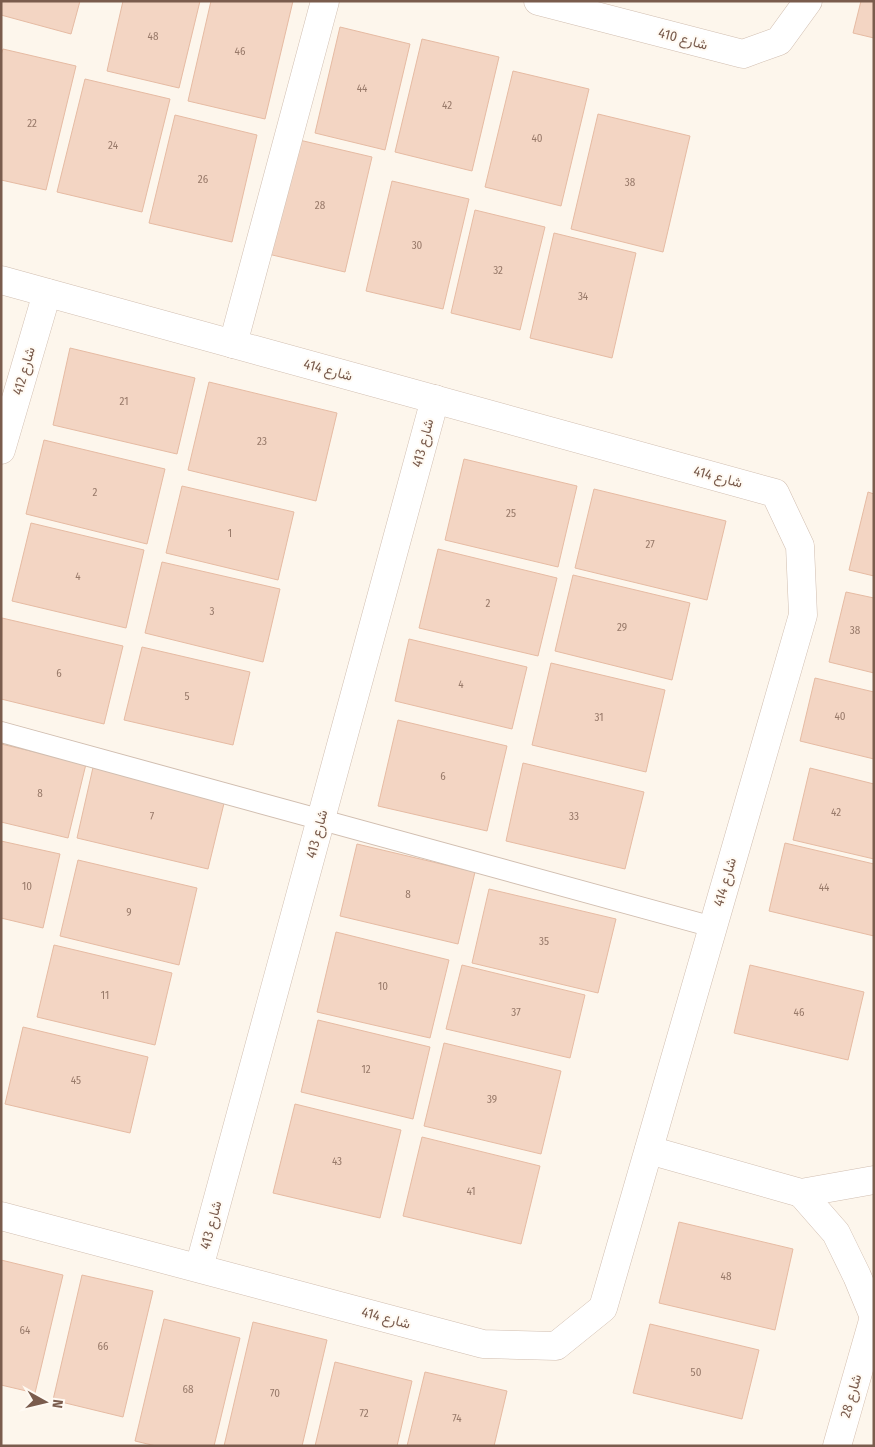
<svg xmlns="http://www.w3.org/2000/svg" width="875" height="1447" viewBox="0 0 875 1447" font-family="'Fira Sans Condensed',Vazirmatn,sans-serif">
  <style>
    .building { fill: #f3d5c3; stroke: #e6bba3 }
    .lines { fill: none; stroke-linecap: round; stroke-linejoin: round }
    .lane-casing { stroke: #d1beb0; stroke-width: 22 }
    .street-casing { stroke: #d1beb0; stroke-width: 29 }
    .secondary-casing { stroke: #d6c0b0; stroke-width: 29 }
    .lane { stroke: #fff; stroke-width: 20 }
    .street { stroke: #fff; stroke-width: 28 }
    .secondary { stroke: #fff; stroke-width: 28 }
    .labels { text-anchor: middle; dominant-baseline: central; stroke-width: 4; stroke-linejoin: round; paint-order: stroke }
    .number-label { font-size: 11px; fill: #987a6a }
    .street-label { font-size: 14px; fill: #7a5c4d; stroke: #fffaf3 }
  </style>
  <rect width="100%" height="100%" fill="#fdf6ec"/>
  <g class="building">
    <path d="M1 1H80L71 34 1 15Z"/>
    <path d="M123 1H200L179 88 107 71Z"/>
    <path d="M211 1H293L265 119 188 101Z"/>
    <path d="M861 1H874V38L853 33Z"/>
    <path d="M340 27 410 44 385 150 315 133Z"/>
    <path d="M422 39 499 57 472 171 395 152Z"/>
    <path d="M3 49 76 66 46 190 1 180V55Z"/>
    <path d="M513 71 589 89 561 206 485 187Z"/>
    <path d="M85 79 170 99 142 212 57 192Z"/>
    <path d="M598 114 690 136 663 252 571 229Z"/>
    <path d="M175 115 257 135 232 242 149 223Z"/>
    <path d="M295 139 372 157 345 272 268 254Z"/>
    <path d="M392 181 469 199 443 309 366 291Z"/>
    <path d="M475 210 545 227 520 330 451 313Z"/>
    <path d="M554 233 636 253 612 358 530 338Z"/>
    <path d="M70 348 195 378 177 454 53 425Z"/>
    <path d="M209 382 337 413 316 501 188 470Z"/>
    <path d="M44 440 165 469 147 544 26 514Z"/>
    <path d="M464 459 577 486 558 567 445 540Z"/>
    <path d="M182 486 294 512 278 580 166 553Z"/>
    <path d="M594 489 726 521 707 600 575 568Z"/>
    <path d="M868 492 874 494V576L849 570Z"/>
    <path d="M31 523 144 550 126 628 12 601Z"/>
    <path d="M438 549 557 578 538 656 419 628Z"/>
    <path d="M162 562 280 589 263 662 145 633Z"/>
    <path d="M573 575 690 603 672 680 555 651Z"/>
    <path d="M846 592 874 598V673L829 662Z"/>
    <path d="M2 618 123 646 104 724 1 699Z"/>
    <path d="M409 639 527 667 512 729 395 701Z"/>
    <path d="M142 647 250 672 233 745 124 720Z"/>
    <path d="M551 663 665 690 646 772 532 745Z"/>
    <path d="M815 678 874 692V759L800 741Z"/>
    <path d="M398 720 507 746 487 831 378 806Z"/>
    <path d="M1 744 86 764 68 838 1 822Z"/>
    <path d="M94 763 226 795 208 869 77 838Z"/>
    <path d="M523 763 644 792 625 869 506 841Z"/>
    <path d="M810 768 874 784V859L793 840Z"/>
    <path d="M1 841 60 854 43 928 1 918Z"/>
    <path d="M785 843 874 864V936L769 911Z"/>
    <path d="M357 844 475 872 458 944 340 916Z"/>
    <path d="M78 860 197 888 179 965 60 936Z"/>
    <path d="M489 889 616 919 598 993 472 963Z"/>
    <path d="M336 932 449 960 430 1038 317 1012Z"/>
    <path d="M54 945 172 973 155 1045 37 1017Z"/>
    <path d="M462 965 585 995 570 1058 446 1029Z"/>
    <path d="M750 965 864 992 848 1060 734 1033Z"/>
    <path d="M318 1020 430 1047 413 1119 301 1092Z"/>
    <path d="M23 1027 148 1057 130 1133 5 1104Z"/>
    <path d="M444 1043 561 1071 541 1154 424 1126Z"/>
    <path d="M295 1104 401 1130 380 1218 273 1193Z"/>
    <path d="M422 1137 540 1166 521 1244 403 1216Z"/>
    <path d="M679 1222 793 1249 775 1330 659 1303Z"/>
    <path d="M1 1260 63 1275 35 1393 1 1385Z"/>
    <path d="M82 1275 153 1291 123 1417 53 1400Z"/>
    <path d="M164 1319 240 1338 214 1446H156L135 1441Z"/>
    <path d="M253 1322 327 1340 302 1446H224Z"/>
    <path d="M650 1324 759 1350 742 1419 633 1393Z"/>
    <path d="M335 1362 412 1381 397 1446H315Z"/>
    <path d="M425 1372 507 1391 494 1446H407Z"/>
  </g>
  <g class="lines">
    <defs>
      <path id="lane" d="M1 732 713 927"/>
      <g id="street">
        <path d="M538 1 743 54 779 41 808 1"/>
        <path d="M1 280 775 493 800 546 803 615 603 1308 556 1346 483 1344 1 1216"/>
        <path d="M233 344 325 1"/>
        <path d="M1 450 47 293"/>
        <path d="M649 1150 801 1193 874 1180"/>
        <path d="M801 1193 836 1233 857 1276 874 1317"/>
        <path d="M199 1268 435 399"/>
      </g>
      <path id="secondary" d="M837 1446 874 1317"/>
    </defs>
    <use href="#lane" class="lane-casing"/>
    <use href="#street" class="street-casing"/>
    <use href="#secondary" class="secondary-casing"/>
    <use href="#lane" class="lane"/>
    <use href="#street" class="street"/>
    <use href="#secondary" class="secondary"/>
  </g>
  <g class="labels">
    <g class="number-label">
      <text x="153" y="36">48</text>
      <text x="240" y="51">46</text>
      <text x="362" y="88">44</text>
      <text x="447" y="105">42</text>
      <text x="32" y="123">22</text>
      <text x="537" y="138">40</text>
      <text x="113" y="145">24</text>
      <text x="203" y="179">26</text>
      <text x="630" y="182">38</text>
      <text x="320" y="205">28</text>
      <text x="417" y="245">30</text>
      <text x="498" y="270">32</text>
      <text x="583" y="296">34</text>
      <text x="124" y="401">21</text>
      <text x="262" y="441">23</text>
      <text x="95" y="492">2</text>
      <text x="511" y="513">25</text>
      <text x="230" y="533">1</text>
      <text x="650" y="544">27</text>
      <text x="78" y="576">4</text>
      <text x="488" y="603">2</text>
      <text x="212" y="611">3</text>
      <text x="622" y="627">29</text>
      <text x="855" y="630">38</text>
      <text x="59" y="673">6</text>
      <text x="461" y="684">4</text>
      <text x="187" y="696">5</text>
      <text x="840" y="716">40</text>
      <text x="599" y="717">31</text>
      <text x="443" y="776">6</text>
      <text x="40" y="793">8</text>
      <text x="836" y="812">42</text>
      <text x="152" y="816">7</text>
      <text x="574" y="816">33</text>
      <text x="27" y="886">10</text>
      <text x="824" y="887">44</text>
      <text x="408" y="894">8</text>
      <text x="129" y="912">9</text>
      <text x="544" y="941">35</text>
      <text x="383" y="986">10</text>
      <text x="105" y="995">11</text>
      <text x="516" y="1012">37</text>
      <text x="799" y="1012">46</text>
      <text x="366" y="1069">12</text>
      <text x="76" y="1080">45</text>
      <text x="492" y="1099">39</text>
      <text x="337" y="1161">43</text>
      <text x="471" y="1191">41</text>
      <text x="726" y="1276">48</text>
      <text x="25" y="1330">64</text>
      <text x="103" y="1346">66</text>
      <text x="696" y="1372">50</text>
      <text x="188" y="1389">68</text>
      <text x="275" y="1393">70</text>
      <text x="364" y="1413">72</text>
      <text x="457" y="1418">74</text>
    </g>
    <g class="street-label">
      <text transform="translate(683 39) rotate(15)">شارع 410</text>
      <text transform="translate(328 370) rotate(15)">شارع 414</text>
      <text transform="translate(24 371) rotate(-74)">شارع 412</text>
      <text transform="translate(423 443) rotate(-75)">شارع 413</text>
      <text transform="translate(718 477) rotate(15)">شارع 414</text>
      <text transform="translate(317 834) rotate(-75)">شارع 413</text>
      <text transform="translate(725 882) rotate(-74)">شارع 414</text>
      <text transform="translate(211 1225) rotate(-75)">شارع 413</text>
      <text transform="translate(386 1318) rotate(15)">شارع 414</text>
      <text transform="translate(851 1396) rotate(-74)">شارع 28</text>
    </g>
  </g>
  <rect width="875" height="1447" fill="none" stroke="#7a5c4d" stroke-width="5"/>
  <g transform="translate(45 1402) rotate(98)" stroke="#fffaf3" stroke-width="4" paint-order="stroke">
  <path d="M0-4L9 19L0 12L-9 19Z" fill="#7a5c4d"/>
  <text y="-8" font-size="14" font-weight="bold" text-anchor="middle" fill="#7a5c4d">N</text>
  </g>
</svg>
